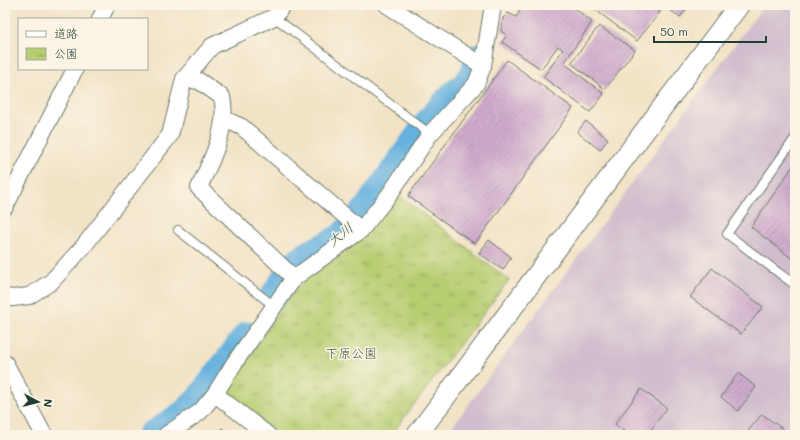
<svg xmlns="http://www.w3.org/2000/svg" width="800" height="440" viewBox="0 0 800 440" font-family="Mali,'Klee One',sans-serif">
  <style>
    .industrial { fill: #d0bdcd }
    .park { fill: url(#park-tufts); stroke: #6b8552 }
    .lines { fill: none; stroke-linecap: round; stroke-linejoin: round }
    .river { stroke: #65b1de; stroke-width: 27 }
    .building { fill: url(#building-hatch) }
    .service-casing { stroke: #697767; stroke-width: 10 }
    .minor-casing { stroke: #697767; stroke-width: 18 }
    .tertiary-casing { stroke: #697767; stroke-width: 22 }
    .service { stroke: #fff; stroke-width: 8 }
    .minor { stroke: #fff; stroke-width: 16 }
    .tertiary { stroke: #fff; stroke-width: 20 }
    .labels { text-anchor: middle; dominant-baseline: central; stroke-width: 3; stroke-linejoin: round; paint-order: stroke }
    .park-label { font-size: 13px; fill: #3d5a40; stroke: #fcf5e5 }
    .water-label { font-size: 14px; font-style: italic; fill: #305a5e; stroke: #fcf5e5 }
  </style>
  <defs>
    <pattern id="park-tufts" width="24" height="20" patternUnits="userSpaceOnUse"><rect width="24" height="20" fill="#b7cd71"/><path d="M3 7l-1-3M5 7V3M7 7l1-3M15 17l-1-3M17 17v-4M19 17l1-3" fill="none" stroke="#94a85e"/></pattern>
    <pattern id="building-hatch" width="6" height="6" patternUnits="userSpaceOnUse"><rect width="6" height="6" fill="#d0acce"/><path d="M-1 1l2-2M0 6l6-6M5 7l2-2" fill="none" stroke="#a88da8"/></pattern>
  </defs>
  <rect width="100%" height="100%" fill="#fcf5e5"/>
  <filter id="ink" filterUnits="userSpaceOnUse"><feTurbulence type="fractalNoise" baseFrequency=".025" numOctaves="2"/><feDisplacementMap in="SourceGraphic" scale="8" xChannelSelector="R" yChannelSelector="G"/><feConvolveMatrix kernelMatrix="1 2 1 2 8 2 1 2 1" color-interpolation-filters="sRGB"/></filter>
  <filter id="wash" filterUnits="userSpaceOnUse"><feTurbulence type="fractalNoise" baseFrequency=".012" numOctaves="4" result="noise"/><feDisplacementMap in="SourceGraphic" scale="16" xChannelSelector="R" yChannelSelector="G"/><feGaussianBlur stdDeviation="0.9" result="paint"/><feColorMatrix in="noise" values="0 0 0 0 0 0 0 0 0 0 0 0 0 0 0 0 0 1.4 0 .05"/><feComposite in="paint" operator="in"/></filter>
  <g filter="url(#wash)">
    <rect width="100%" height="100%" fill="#f2e3c6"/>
    <path class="industrial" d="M764 5H795V435H446Z"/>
    <path class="park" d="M396 193 509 280 391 435H279L224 392 286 301 313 271 332 262 359 240Z"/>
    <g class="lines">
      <g class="river">
        <path d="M273 296 294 265 307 255 341 237 361 216 428 122 451 96 468 82 474 73 478 57"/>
        <path d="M151 435 183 414 198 400 247 335"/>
      </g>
    </g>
    <g id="blocks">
      <g class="building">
        <path d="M514 5H571L592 22 564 63 604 94 590 112 543 77 563 50 558 46 541 69 502 42 507 35 501 31 503 18 508 13 516 17 520 11Z"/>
        <path d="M589 5H650L660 12 637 41Z"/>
        <path d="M663 5H690L680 17Z"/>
        <path d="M599 26 635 50 605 89 571 63Z"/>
        <path d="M507 60 573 108 475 244 408 196Z"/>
        <path d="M586 121 608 139 600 150 577 132Z"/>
        <path d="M795 163V261L751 227Z"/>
        <path d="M489 240 511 257 503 270 479 253Z"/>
        <path d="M712 268 763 307 741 334 690 297Z"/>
        <path d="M738 373 756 387 738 411 721 397Z"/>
        <path d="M641 389 667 408 647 435H629L615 424Z"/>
        <path d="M762 414 791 435H745Z"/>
        <path d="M222 428 231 435H217Z"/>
      </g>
    </g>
  </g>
  <g filter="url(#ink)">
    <use href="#blocks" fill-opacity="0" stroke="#697767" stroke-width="1"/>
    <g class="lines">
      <defs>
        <g id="service">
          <path d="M274 17 430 134"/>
          <path d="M795 138 727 234 795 285"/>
          <path d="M178 230 275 307"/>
        </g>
        <g id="minor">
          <path d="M387 5 483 66"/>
          <path d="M100 19 107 5"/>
          <path d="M184 79 199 81 222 97C229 128 211 160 199 188L294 278"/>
          <path d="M224 119 242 127 361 230"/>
          <path d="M5 207 75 69"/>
          <path d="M5 297 13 298 29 296 51 282 83 247 170 135 184 79 212 46 274 17 283 5"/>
          <path d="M5 363 44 435"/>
          <path d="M215 394 268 435"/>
          <path d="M166 435 200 412 215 394 235 362 294 278 361 230 389 195 430 134 476 84 483 66 493 5"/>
        </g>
        <path id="tertiary" d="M417 435 739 5"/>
      </defs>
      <use href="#service" class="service-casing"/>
      <use href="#minor" class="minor-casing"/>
      <use href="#tertiary" class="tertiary-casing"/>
      <use href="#service" class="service"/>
      <use href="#minor" class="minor"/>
      <use href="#tertiary" class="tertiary"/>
    </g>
  </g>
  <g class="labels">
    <g class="park-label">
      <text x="351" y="352">下原公園</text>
    </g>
    <g class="water-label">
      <text transform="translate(340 234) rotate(-39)">大川</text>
    </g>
  </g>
  <rect width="800" height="440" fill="none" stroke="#fcf5e5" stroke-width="20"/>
  <rect x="18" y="18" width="130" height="52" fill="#fcf5e5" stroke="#a4ab9e"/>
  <rect x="26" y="31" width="20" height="6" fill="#ffffff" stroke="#a4ab9e"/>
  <text x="54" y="38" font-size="12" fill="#1f3d34">道路</text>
  <rect x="26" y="48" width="20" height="12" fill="url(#park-tufts)" stroke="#a4ab9e"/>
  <text x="54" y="58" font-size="12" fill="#1f3d34">公園</text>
  <g transform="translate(38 402) rotate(97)" stroke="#fcf5e5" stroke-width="3" paint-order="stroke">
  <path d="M0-3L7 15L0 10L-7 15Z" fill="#1f3d34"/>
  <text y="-6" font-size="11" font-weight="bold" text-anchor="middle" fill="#1f3d34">N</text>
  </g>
  <path d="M654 36v6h112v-6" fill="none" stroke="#1f3d34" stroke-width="2"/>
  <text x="660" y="36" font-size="12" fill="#1f3d34" stroke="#fcf5e5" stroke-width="3" paint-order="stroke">50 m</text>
</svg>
